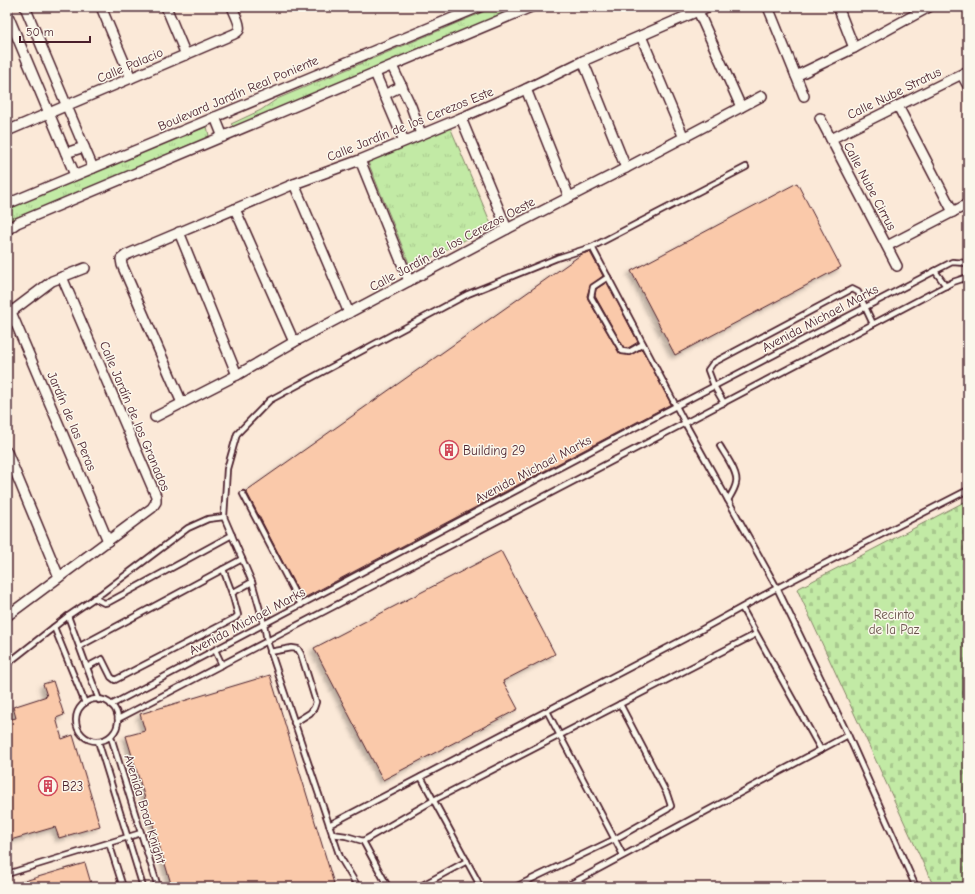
<svg xmlns="http://www.w3.org/2000/svg" width="975" height="894" viewBox="0 0 975 894" font-family="'Comic Neue',sans-serif">
  <style>
    .grass { fill: url(#grass-tufts); stroke: #868468 }
    .cemetery { fill: url(#cemetery-stones); stroke: #868468 }
    .building { fill: #fac9aa; stroke: #4a1f2b; filter: url(#shadow) }
    .lines { fill: none; stroke-linecap: round; stroke-linejoin: round }
    .lane-casing { stroke: #4a1f2b; stroke-width: 8 }
    .street-casing { stroke: #4a1f2b; stroke-width: 12 }
    .lane { stroke: #fbf7ec; stroke-width: 4.5 }
    .street { stroke: #fbf7ec; stroke-width: 9 }
    .labels { text-anchor: middle; dominant-baseline: central; stroke-width: 3; stroke-linejoin: round; paint-order: stroke }
    .street-label { font-size: 13px; fill: #4a1f2b; stroke: #fbf7ec }
    .poi-label { font-size: 13px; fill: #4a1f2b; stroke: #fbf7ec; text-anchor: start }
    .park-label { font-size: 13px; fill: #68524a; stroke: #fbf7ec }
  </style>
  <defs>
    <pattern id="grass-tufts" width="24" height="20" patternUnits="userSpaceOnUse"><rect width="24" height="20" fill="#c2eaa5"/><path d="M3 7l-1-3M5 7V3M7 7l1-3M15 17l-1-3M17 17v-4M19 17l1-3" fill="none" stroke="#a8c88e"/></pattern>
    <pattern id="cemetery-stones" width="16" height="16" patternUnits="userSpaceOnUse"><rect width="16" height="16" fill="#c2eaa5"/><path d="M2 7V4a2 2 0 0 1 4 0v3zM10 15v-3a2 2 0 0 1 4 0v3z" fill="#a8c88e"/></pattern>
    <filter id="shadow"><feDropShadow dx="-3.5" dy="3.5" stdDeviation="2" flood-color="#0004"/></filter>
  </defs>
  <rect width="100%" height="100%" fill="#fbe9d8"/>
  <filter id="ink" filterUnits="userSpaceOnUse"><feTurbulence type="fractalNoise" baseFrequency=".025" numOctaves="2"/><feDisplacementMap in="SourceGraphic" scale="8" xChannelSelector="R" yChannelSelector="G"/><feConvolveMatrix kernelMatrix="1 2 1 2 8 2 1 2 1" color-interpolation-filters="sRGB"/></filter>
  <g filter="url(#ink)">
    <g class="grass">
      <path d="M495 7H522L236 129 231 124 261 110 277 99Z"/>
      <path d="M207 126 209 136 13 221 7 225V209Z"/>
      <path d="M450 127 492 226 411 268 368 162Z"/>
    </g>
    <path class="cemetery" d="M968 500V887H934L797 589Z"/>
    <g class="building">
      <path d="M797 183 841 267 675 355 631 271Z"/>
      <path d="M590 252 603 276 590 286 587 296 588 299 620 354 630 355 642 349 671 404 302 599 246 491 582 254Z"/>
      <path d="M607 282 638 342 628 348H624L595 296 596 289Z"/>
      <path d="M501 551 555 654 503 681 518 709 383 780 314 648Z"/>
      <path d="M270 675 335 887H172L126 736 145 731 140 714Z"/>
      <path d="M53 681 64 715 56 718 62 739 73 735 100 826 59 838 55 827 7 841V720L16 718 13 707 47 696 43 684Z"/>
      <path d="M85 863 92 887H12L11 885Z"/>
    </g>
    <g class="lines">
      <defs>
        <g id="lane">
          <path d="M592 247 746 167"/>
          <path d="M935 271 946 286"/>
          <path d="M608 277 593 287 591 297 622 351 629 352 643 344"/>
          <path d="M724 403 714 386 708 370 713 363 852 289 858 292 873 324"/>
          <path d="M720 446C725 455 739 473 736 483 735 489 731 495 728 500"/>
          <path d="M243 494 301 605"/>
          <path d="M232 593 252 582"/>
          <path d="M94 598 104 603 109 602 232 535"/>
          <path d="M742 608 821 750"/>
          <path d="M68 616 99 700"/>
          <path d="M54 627 85 703"/>
          <path d="M80 646 242 559"/>
          <path d="M215 650 222 665"/>
          <path d="M270 652 292 648 298 649 301 654 316 702 314 708 310 713 294 723"/>
          <path d="M7 664 68 616 102 593 188 528 208 519 224 517"/>
          <path d="M87 667 102 659 111 677 115 680 235 618 238 615 232 593 223 569"/>
          <circle cx="97" cy="720" r="21"/>
          <path d="M111 705 676 406 952 262 966 263 968 264"/>
          <path d="M547 711 623 855"/>
          <path d="M118 719 685 423 953 282 968 277"/>
          <path d="M111 737 158 887"/>
          <path d="M98 741 143 887"/>
          <path d="M421 777 477 880 480 887"/>
          <path d="M329 825 688 637 777 588 968 490"/>
          <path d="M332 834 346 836 363 841 388 887"/>
          <path d="M363 841 434 800 756 634"/>
          <path d="M109 843 123 887"/>
          <path d="M7 874 141 833"/>
          <path d="M358 887 340 857 267 641 264 624 252 582 224 517 227 469 237 434 270 400 468 294 557 258 592 247 685 423 777 588 848 735 916 887"/>
          <path d="M419 887 467 861"/>
          <path d="M515 887 615 839 668 809 671 806 667 794 620 704"/>
          <path d="M565 887 848 735"/>
        </g>
        <g id="street">
          <path d="M25 7 93 168"/>
          <path d="M101 7 131 78"/>
          <path d="M166 7 186 55"/>
          <path d="M768 7 796 76 804 96"/>
          <path d="M838 7 854 48"/>
          <path d="M698 11 741 107"/>
          <path d="M7 13 75 175"/>
          <path d="M641 36 684 138"/>
          <path d="M583 61 626 168"/>
          <path d="M392 66 411 106 421 134"/>
          <path d="M375 73 404 141"/>
          <path d="M962 75 968 86"/>
          <path d="M796 76 854 48 929 7"/>
          <path d="M526 89 569 197"/>
          <path d="M384 95 402 86"/>
          <path d="M898 106 953 212"/>
          <path d="M215 117 223 137"/>
          <path d="M461 118 507 229"/>
          <path d="M820 118 897 266"/>
          <path d="M7 131 234 34C236 33 238 32 239 30 241 25 234 12 232 7"/>
          <path d="M831 139 968 71"/>
          <path d="M66 153 84 147"/>
          <path d="M360 160 409 281"/>
          <path d="M294 184 349 313"/>
          <path d="M7 204 479 7"/>
          <path d="M235 209 294 342"/>
          <path d="M7 230 17 223 531 7"/>
          <path d="M179 232 237 375"/>
          <path d="M887 246 968 204"/>
          <path d="M11 312 108 541"/>
          <path d="M7 315 52 281 85 268"/>
          <path d="M182 403 122 265 121 259 126 255 294 184 360 160 461 118 526 89 583 61 707 7"/>
          <path d="M155 417 237 375 294 342 507 229 626 168 762 96"/>
          <path d="M7 452 59 577"/>
          <path d="M7 616 152 508 156 502V496L62 277"/>
        </g>
      </defs>
      <use href="#lane" class="lane-casing"/>
      <use href="#street" class="street-casing"/>
      <use href="#lane" class="lane"/>
      <use href="#street" class="street"/>
    </g>
  </g>
  <defs>
    <symbol id="building-ring" viewBox="-11 -11 22 22"><circle r="9.5" fill="#fbf7ec" stroke="#d1495b" stroke-width="1.5"/><path d="M-4-6H4V6H1V3H-1V6H-4ZM-2.5-4.3h1.7v1.8h-1.7ZM.8-4.3h1.7v1.8H.8ZM-2.5-1h1.7V.8h-1.7ZM.8-1h1.7V.8H.8Z" fill="#d1495b"/></symbol>
  </defs>
  <g fill-rule="evenodd">
    <use href="#building-ring" x="438" y="439" width="22" height="22"/>
    <use href="#building-ring" x="37" y="775" width="22" height="22"/>
  </g>
  <g class="labels">
    <g class="street-label">
      <text transform="translate(130 65) rotate(-23)">Calle Palacio</text>
      <text transform="translate(238 93) rotate(-23)">Boulevard Jardín Real Poniente</text>
      <text transform="translate(894 93) rotate(-26)">Calle Nube Stratus</text>
      <text transform="translate(410 124) rotate(-22)">Calle Jardín de los Cerezos Este</text>
      <text transform="translate(870 186) rotate(62)">Calle Nube Cirrus</text>
      <text transform="translate(452 244) rotate(-28)">Calle Jardín de los Cerezos Oeste</text>
      <text transform="translate(820 318) rotate(-28)">Avenida Michael Marks</text>
      <text transform="translate(135 416) rotate(67)">Calle Jardín de los Granados</text>
      <text transform="translate(72 421) rotate(67)">Jardín de las Peras</text>
      <text transform="translate(533 469) rotate(-28)">Avenida Michael Marks</text>
      <text transform="translate(247 621) rotate(-28)">Avenida Michael Marks</text>
      <text transform="translate(145 809) rotate(73)">Avenida Brad Knight</text>
    </g>
    <g class="poi-label">
      <text x="463" y="450">Building 29</text>
      <text x="62" y="786">B23</text>
    </g>
    <g class="park-label">
      <text x="894" y="614">Recinto<tspan x="894" dy="15">de la Paz</tspan></text>
    </g>
  </g>
  <rect width="975" height="894" fill="none" stroke="#fbf7ec" stroke-width="24"/>
  <rect x="12" y="12" width="951" height="870" fill="none" stroke="#4a1f2b" stroke-width="1.5" filter="url(#ink)"/>
  <path d="M20 36v6h70v-6" fill="none" stroke="#4a1f2b" stroke-width="2"/>
  <text x="26" y="36" font-size="12" fill="#4a1f2b" stroke="#fbf7ec" stroke-width="3" paint-order="stroke">50 m</text>
</svg>
